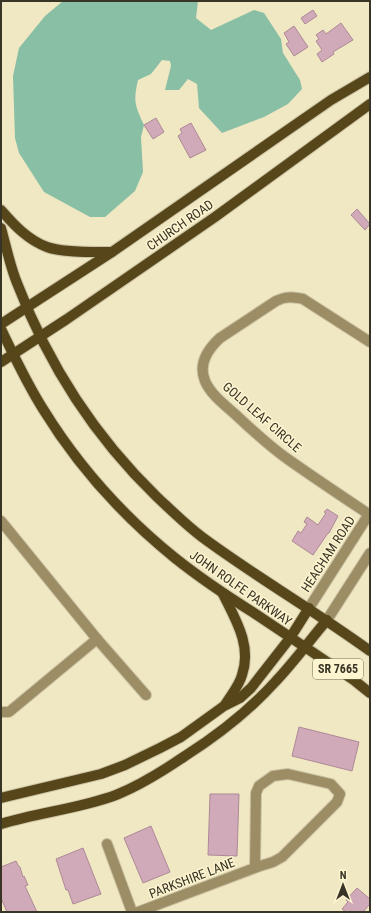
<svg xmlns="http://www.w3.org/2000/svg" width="371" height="913" viewBox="0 0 371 913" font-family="'Roboto Condensed',sans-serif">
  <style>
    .forest { fill: #88bfa5 }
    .building { fill: #d0aab8; stroke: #ad8996 }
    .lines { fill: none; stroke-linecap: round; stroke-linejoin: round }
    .minor-casing { stroke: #cbc3a4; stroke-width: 12 }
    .major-casing { stroke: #cbc3a4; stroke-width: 12 }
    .minor { stroke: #9c8d65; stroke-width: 10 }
    .major { stroke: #564619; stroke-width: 10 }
    .labels { text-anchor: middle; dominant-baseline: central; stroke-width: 3; stroke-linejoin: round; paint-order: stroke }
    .shield { fill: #fdf4d0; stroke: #736e59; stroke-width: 1 }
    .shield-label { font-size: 12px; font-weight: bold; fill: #383426 }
    .street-label { font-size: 13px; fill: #383426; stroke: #fdf4d0 }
  </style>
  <rect width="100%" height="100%" fill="#f0e7c3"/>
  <path class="forest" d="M63 1H198L196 18 211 30 254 10 264 13 281 39 283 53 300 80 302 89 288 104 264 117 222 133 199 108 197 84 188 79 179 90H165L171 66 170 61 162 60 151 74 138 80C133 101 135 106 144 125L141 137 143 172 135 191 105 217H90L44 192 19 153 15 138 13 76 19 48 45 16Z"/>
  <g class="building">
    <path d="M313 10 317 16 305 24 301 18Z"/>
    <path d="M341 23 353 40 333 52 334 54 322 62 317 54 322 50 316 41 319 39 316 35 323 30 326 34Z"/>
    <path d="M294 26 308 47 294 56 286 44 289 42 284 33Z"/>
    <path d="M156 118 164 132 153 139 144 125Z"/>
    <path d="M191 123 206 150 190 158 178 136 182 133 180 129Z"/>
    <path d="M357 209 370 224 365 230 351 215Z"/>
    <path d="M327 509 338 516 329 533H328L313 555 292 541 298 531 301 533 307 524 304 522 307 517 318 525 326 513 324 512Z"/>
    <path d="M299 727 359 742 352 771 292 756Z"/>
    <path d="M210 794H239L237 856 208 855Z"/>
    <path d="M151 826 170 872 143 883 124 838Z"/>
    <path d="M83 848 101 894 73 904 68 890H66L56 859Z"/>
    <path d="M16 861 19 867H20L23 877 24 876 28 885 25 886 37 912H7L1 898V867Z"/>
    <path d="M357 888 370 899V904L363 912H346L342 909 348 902 346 900Z"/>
  </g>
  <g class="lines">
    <defs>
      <g id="minor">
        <path d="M370 342 303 299C293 297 286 296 276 301L220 338C208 349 198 364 205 381 211 395 225 405 236 415 253 431 270 447 289 460 316 479 343 497 370 515"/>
        <path d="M1 521 97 639 146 695"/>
        <path d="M309 608 369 514"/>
        <path d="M327 620 370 553"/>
        <path d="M1 712H9L97 639"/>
        <path d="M107 844 132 912"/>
        <path d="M138 912 260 866 273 862 282 857 337 802 340 794 331 784 288 774 273 776 259 786 256 793 255 868"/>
      </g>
      <g id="major">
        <path d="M1 210C14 225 28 240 47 247 63 253 93 252 112 252"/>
        <path d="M1 228C6 246 10 266 17 283 48 364 95 437 157 497 172 511 186 525 202 537 256 577 315 611 370 651"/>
        <path d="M1 324 112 252 331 100 370 77"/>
        <path d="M1 329C14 356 27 384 43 409 78 466 123 516 175 558 200 578 227 596 254 613 288 636 322 658 355 681L370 693"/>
        <path d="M1 362 67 319 215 217 370 104"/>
        <path d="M223 594C236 620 252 646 242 675 239 686 231 695 225 705"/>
        <path d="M1 798 101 774 125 765 160 748 181 737 224 706 240 698 251 688 290 638 309 608"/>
        <path d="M1 824C39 812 79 809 116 795 141 785 163 771 185 756 218 735 249 711 276 681 294 662 310 640 327 620"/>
      </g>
    </defs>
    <use href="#minor" class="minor-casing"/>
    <use href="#major" class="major-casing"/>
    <use href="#minor" class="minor"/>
    <use href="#major" class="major"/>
  </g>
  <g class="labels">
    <rect class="shield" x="313" y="659" width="50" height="20" rx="3"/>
    <g class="shield-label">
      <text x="338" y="669">SR 7665</text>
    </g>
    <g class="street-label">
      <text transform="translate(180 225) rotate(-35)">CHURCH ROAD</text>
      <text transform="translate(262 417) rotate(41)">GOLD LEAF CIRCLE</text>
      <text transform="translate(328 554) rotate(-57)">HEACHAM ROAD</text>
      <text transform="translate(241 588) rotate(35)">JOHN ROLFE PARKWAY</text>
      <text transform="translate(192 878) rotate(-21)">PARKSHIRE LANE</text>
    </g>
  </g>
  <rect width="371" height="913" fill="none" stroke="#383426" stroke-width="4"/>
  <g transform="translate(343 885)" stroke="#fdf4d0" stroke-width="3" paint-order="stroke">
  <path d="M0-3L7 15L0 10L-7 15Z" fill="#383426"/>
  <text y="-6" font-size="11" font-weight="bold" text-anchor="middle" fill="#383426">N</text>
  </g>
</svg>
